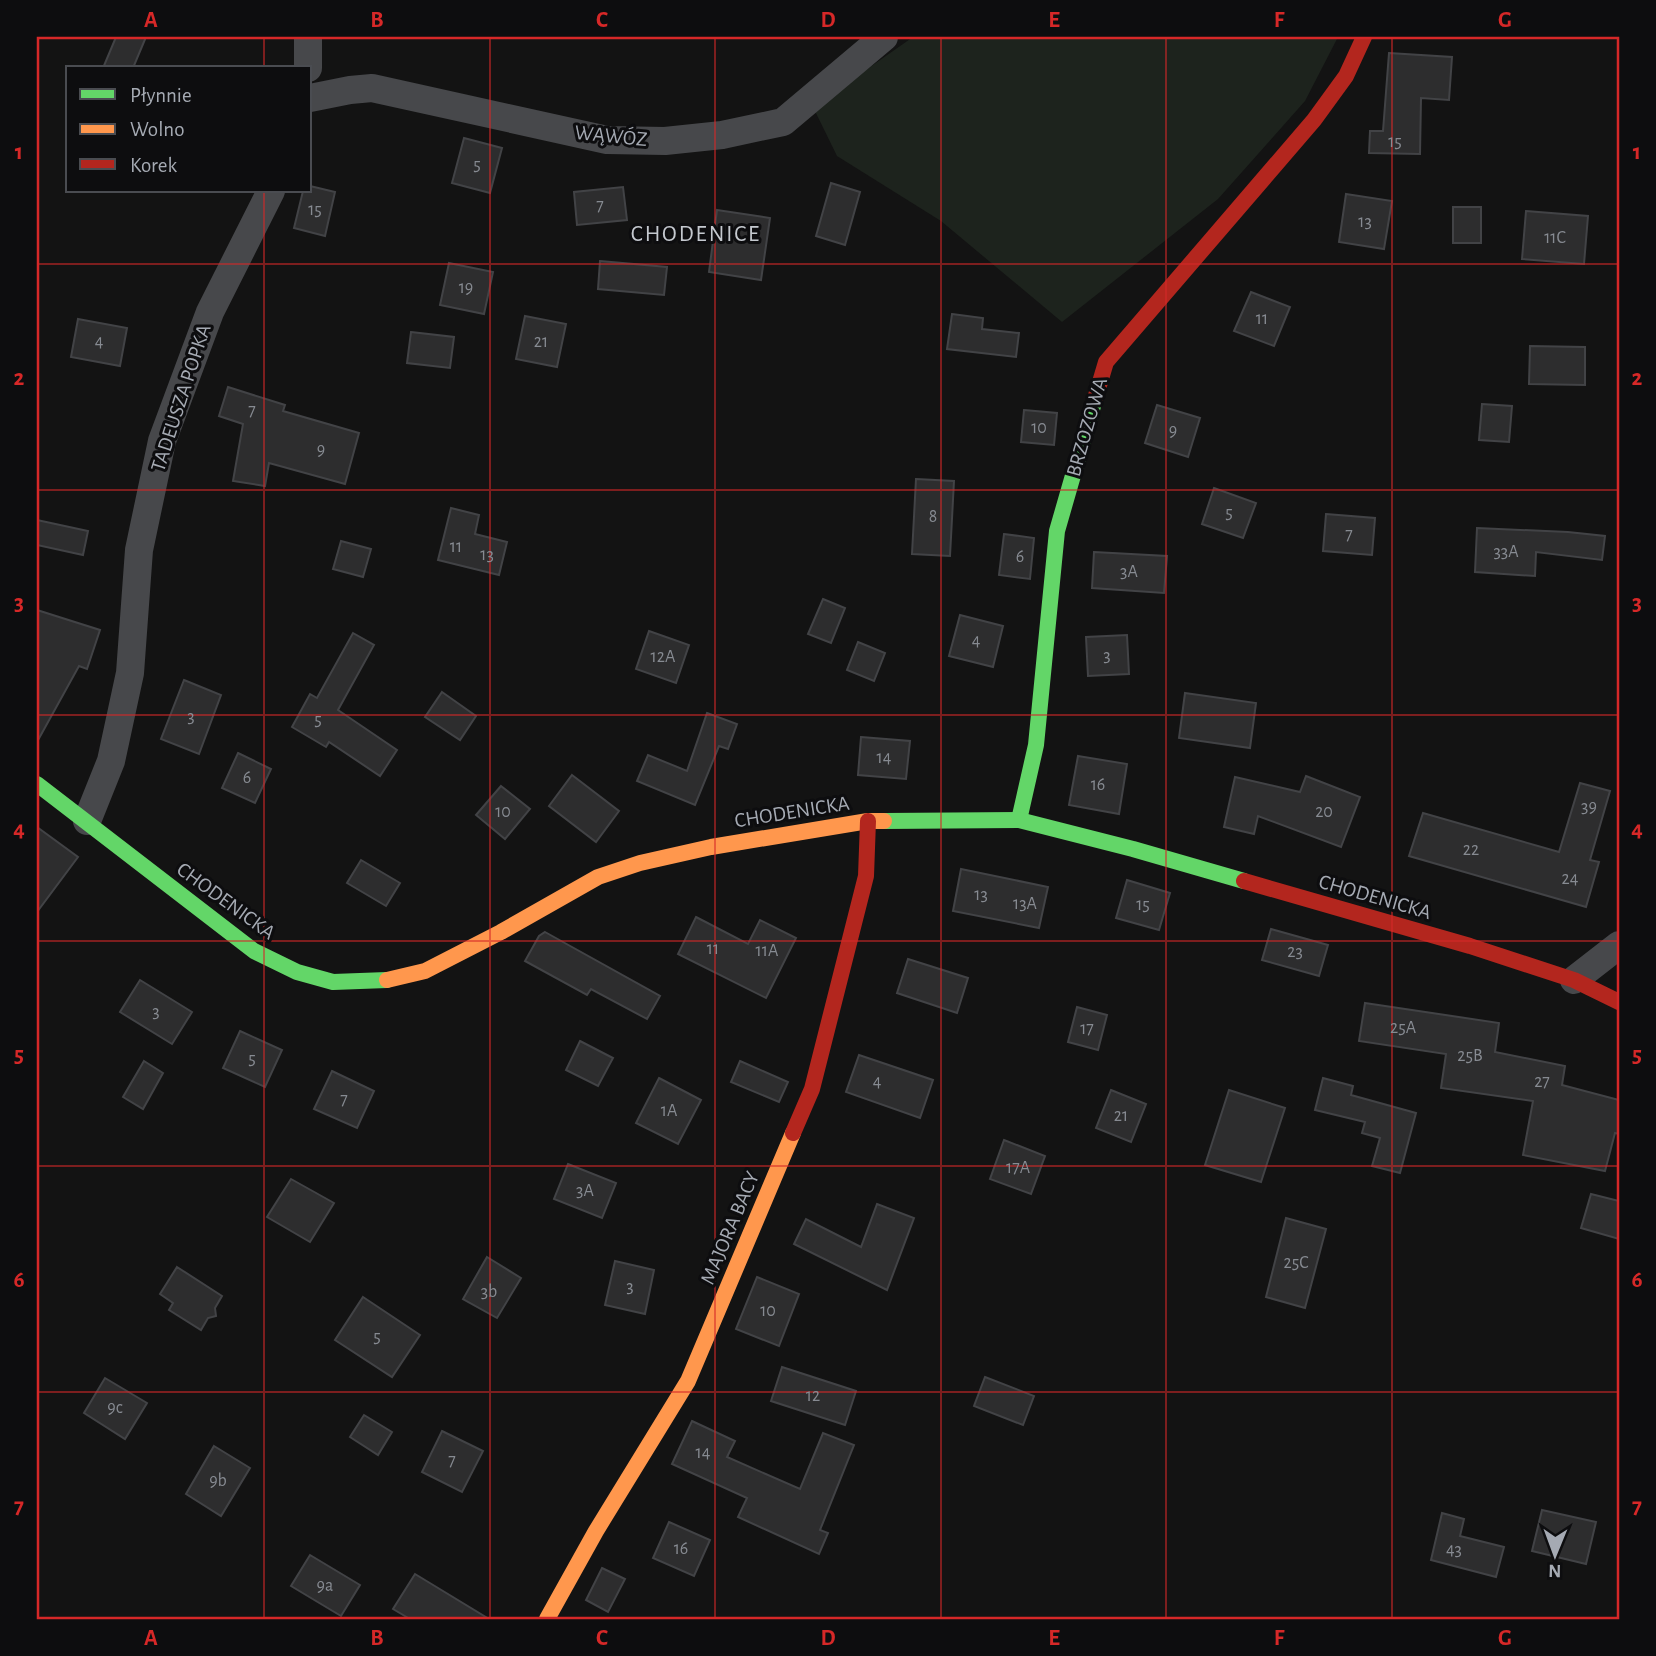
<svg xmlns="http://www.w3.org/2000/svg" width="1656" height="1656" viewBox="0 0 1656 1656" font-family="'Alegreya Sans',sans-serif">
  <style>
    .green { fill: #1d231d }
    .building { fill: #2d2d2e; stroke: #424346; stroke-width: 2 }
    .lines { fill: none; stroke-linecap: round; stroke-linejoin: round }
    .street { stroke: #47484b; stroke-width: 28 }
    .fast { stroke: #63d668; stroke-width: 16 }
    .slow { stroke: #ff974d; stroke-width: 16 }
    .jam { stroke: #b3261e; stroke-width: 16 }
    .grid { fill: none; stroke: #d62828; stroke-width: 2; stroke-opacity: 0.55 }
    .labels { text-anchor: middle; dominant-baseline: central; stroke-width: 6; stroke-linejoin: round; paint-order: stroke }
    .number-label { font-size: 18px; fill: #878b92 }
    .street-label { font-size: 21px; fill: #a5aab3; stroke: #0d0d0f }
    .neighbourhood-label { font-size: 23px; letter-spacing: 2px; fill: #c5c9cf; stroke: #0d0d0f }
    .neatline { fill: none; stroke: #d62828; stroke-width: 2.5 }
    .grid-label { font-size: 23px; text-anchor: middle; font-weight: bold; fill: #d62828 }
  </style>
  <rect width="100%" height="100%" fill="#131313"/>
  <path class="green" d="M913 37H1338L1305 101 1218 199 1062 322 941 221 837 156 813 107Z"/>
  <g class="building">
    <path d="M116 37H146L133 68H103Z"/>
    <path d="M1389 53 1452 57 1449 100 1421 98 1420 154 1369 153 1370 131H1383Z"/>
    <path d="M464 138 502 148 490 193 452 183Z"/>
    <path d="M831 183 860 192 845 245 816 236Z"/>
    <path d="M310 186 335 192 325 236 294 228 303 191H310Z"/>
    <path d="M623 187 627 220 577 225 574 192Z"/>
    <path d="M1346 194 1392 201 1384 249 1339 242Z"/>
    <rect x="1453" y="207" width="28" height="36"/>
    <path d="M717 210 770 218 761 280 709 272Z"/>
    <path d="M1526 211 1588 216 1584 264 1522 259Z"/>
    <path d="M600 261 667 267 664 295 598 289Z"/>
    <path d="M449 263 493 272 484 314 440 305Z"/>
    <path d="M1251 292 1290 307 1274 346 1234 331Z"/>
    <path d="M952 314 983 318 982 329 1019 333 1016 357 947 349Z"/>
    <path d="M525 316 566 324 557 367 516 359Z"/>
    <path d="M78 319 127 328 120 366 71 357Z"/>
    <path d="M411 332 454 337 450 368 407 363Z"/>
    <path d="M1530 346 1585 347V385L1529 384Z"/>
    <path d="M228 387 285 405 283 411 359 433 345 484 269 463 265 486 233 481 243 424 219 416Z"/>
    <path d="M1482 404 1512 406 1509 442 1479 440Z"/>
    <path d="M1157 405 1200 418 1188 457 1145 443Z"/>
    <path d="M1024 410 1057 413 1054 445 1021 442Z"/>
    <path d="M916 479 954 481 950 556 912 554Z"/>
    <path d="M1214 488 1256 503 1243 538 1202 524Z"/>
    <path d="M451 508 479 515 475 534 507 542 499 575 438 560Z"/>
    <path d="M1326 514 1375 518 1372 555 1323 551Z"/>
    <path d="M37 520 88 531 83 555 37 545Z"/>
    <path d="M1477 528 1568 532 1605 536 1602 560 1536 552 1535 576 1475 572Z"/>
    <path d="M1004 534 1034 538 1030 579 999 575Z"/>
    <path d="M341 541 371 549 363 577 333 569Z"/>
    <path d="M1094 552 1167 556 1164 593 1092 588Z"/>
    <path d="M823 599 845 608 831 643 808 634Z"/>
    <path d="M37 610 100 630 87 669 79 666 37 742Z"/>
    <path d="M960 615 1003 626 993 667 949 656Z"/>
    <path d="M649 631 689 645 676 683 636 669Z"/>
    <path d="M353 633 374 645 338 710 397 750 380 776 329 742 326 747 292 727 310 694 317 698Z"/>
    <path d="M1127 635 1129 674 1088 676 1086 637Z"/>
    <path d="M858 642 885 653 874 681 847 670Z"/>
    <path d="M184 680 221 695 199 754 161 739Z"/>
    <path d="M442 692 476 716 460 740 425 717Z"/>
    <path d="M1185 693 1256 703 1250 748 1179 738Z"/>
    <path d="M707 713 737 724 728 749 719 746 695 805 637 781 648 755 687 771Z"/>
    <path d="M861 737 910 741 906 779 858 775Z"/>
    <path d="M238 753 271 769 255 803 222 788Z"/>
    <path d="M1078 756 1127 764 1119 814 1069 805Z"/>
    <path d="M572 775 619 811 596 842 549 806Z"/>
    <path d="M1306 776 1360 797 1341 847 1258 816 1254 834 1224 827 1235 777 1300 792Z"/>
    <path d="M1580 783 1610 791 1590 860 1599 862 1586 907 1409 856 1423 813 1559 852Z"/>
    <path d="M501 786 530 809 505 839 476 815Z"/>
    <path d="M37 827 78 857 37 912Z"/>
    <path d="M361 860 400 883 386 906 347 883Z"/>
    <path d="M961 869 1048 887 1039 928 953 911Z"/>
    <path d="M1127 880 1170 893 1159 930 1116 918Z"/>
    <path d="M696 917 748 944 760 920 796 938 766 998 678 954Z"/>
    <path d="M1271 929 1328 945 1319 976 1262 960Z"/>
    <path d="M545 932 660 996 647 1019 591 989 587 995 525 961 539 936Z"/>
    <path d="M908 959 968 978 957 1013 897 993Z"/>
    <path d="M140 980 192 1012 172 1044 120 1012Z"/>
    <path d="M1365 1003 1499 1023 1495 1052 1565 1066 1562 1085 1619 1100V1134L1615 1133 1605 1171 1523 1155 1533 1101 1441 1088 1446 1054 1359 1041Z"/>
    <path d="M1077 1007 1107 1015 1098 1050 1068 1042Z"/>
    <path d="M240 1031 282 1050 265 1087 223 1068Z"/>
    <path d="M580 1041 613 1058 598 1086 566 1070Z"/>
    <path d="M859 1055 933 1080 920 1118 846 1092Z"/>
    <path d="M144 1061 163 1073 143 1109 123 1097Z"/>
    <path d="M740 1061 788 1082 779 1102 731 1082Z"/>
    <path d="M332 1071 374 1091 357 1128 314 1109Z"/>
    <path d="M659 1078 701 1100 678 1144 636 1123Z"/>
    <path d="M1323 1078 1353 1086 1351 1095 1416 1113 1400 1173 1372 1166 1380 1138 1362 1133 1365 1122 1315 1110Z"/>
    <path d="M1111 1090 1146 1104 1131 1142 1096 1128Z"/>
    <path d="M1229 1090 1285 1108 1261 1182 1205 1165Z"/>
    <path d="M1004 1140 1045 1156 1031 1194 990 1179Z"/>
    <path d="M568 1164 616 1183 602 1218 554 1199Z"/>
    <path d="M291 1179 334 1203 310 1242 267 1217Z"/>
    <path d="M1591 1194 1619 1201V1239L1581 1228Z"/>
    <path d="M877 1204 914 1218 887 1290 794 1244 806 1219 861 1247Z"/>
    <path d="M1286 1218 1326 1229 1305 1308 1266 1297Z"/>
    <path d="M487 1257 521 1278 497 1318 463 1299Z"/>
    <path d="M615 1261 654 1270 645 1314 605 1305Z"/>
    <path d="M177 1267 222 1296 215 1308 216 1316 208 1318 201 1330 169 1310 173 1303 160 1294Z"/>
    <path d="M757 1277 799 1294 779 1346 736 1329Z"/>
    <path d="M363 1297 420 1335 392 1377 335 1340Z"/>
    <path d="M782 1367 856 1391 845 1425 771 1401Z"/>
    <path d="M985 1377 1034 1396 1023 1425 974 1406Z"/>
    <path d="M105 1378 147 1403 125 1439 84 1413Z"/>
    <path d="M364 1415 392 1432 378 1455 350 1437Z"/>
    <path d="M692 1421 735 1441 727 1457 800 1489 823 1433 854 1445 820 1530 828 1533 819 1554 738 1517 747 1498 672 1464Z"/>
    <path d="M442 1431 483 1451 462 1492 422 1472Z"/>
    <path d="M214 1446 250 1468 221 1516 186 1494Z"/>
    <path d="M1542 1510 1596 1522 1586 1564 1532 1551Z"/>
    <path d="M1442 1513 1464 1519 1460 1536 1504 1547 1496 1577 1431 1560Z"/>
    <path d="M669 1522 710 1540 694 1576 653 1558Z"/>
    <path d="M310 1555 360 1585 341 1616 291 1586Z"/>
    <path d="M602 1568 625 1579 608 1612 586 1600Z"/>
    <path d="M415 1574 489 1619H410L393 1609Z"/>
  </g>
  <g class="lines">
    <g class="street">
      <path d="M308 37V68"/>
      <path d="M310 98 350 90 372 88 607 140 665 141 722 135 783 122 884 37"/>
      <path d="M87 821 111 761 130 673 139 550 162 441 210 312 271 191"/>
      <path d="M1574 980 1619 945"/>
    </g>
    <g class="fast">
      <path d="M37 784 254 951 297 972 333 982 387 980"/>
      <path d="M1019 820 1036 745 1057 531 1095 399"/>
      <path d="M884 821 1019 820 1133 849 1244 881"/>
    </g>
    <g class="slow">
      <path d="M387 980 425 971 501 932 598 877 640 863 711 847 868 821H884"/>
      <path d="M547 1619 596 1531 688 1381 793 1133"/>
    </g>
    <g class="jam">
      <path d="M1095 399 1106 362 1314 120 1346 76 1364 37"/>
      <path d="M1244 881 1470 946 1574 980 1619 1002"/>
      <path d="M793 1133 812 1089 866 876 868 821"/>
    </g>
  </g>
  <path class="grid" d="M264 37V68M490 37V1619M715 37V1619M941 37V1619M1166 37V1619M1392 37V1619M264 191V1619M37 264H1619M37 490H1619M37 715H1619M37 941H1619M37 1166H1619M37 1392H1619"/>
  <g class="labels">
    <g class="number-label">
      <text x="1395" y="142">15</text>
      <text x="477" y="165">5</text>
      <text x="600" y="206">7</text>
      <text x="315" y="210">15</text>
      <text x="1365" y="222">13</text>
      <text x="1555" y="238">11C</text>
      <text x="466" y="288">19</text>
      <text x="1262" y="319">11</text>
      <text x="99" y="342">4</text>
      <text x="541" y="342">21</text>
      <text x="252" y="411">7</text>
      <text x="1039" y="428">10</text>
      <text x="1173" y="431">9</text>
      <text x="321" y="450">9</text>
      <text x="1229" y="513">5</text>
      <text x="933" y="517">8</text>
      <text x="1349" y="535">7</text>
      <text x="456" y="547">11</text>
      <text x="1506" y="552">33A</text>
      <text x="487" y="555">13</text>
      <text x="1020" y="557">6</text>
      <text x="1129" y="572">3A</text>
      <text x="976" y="641">4</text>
      <text x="1107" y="656">3</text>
      <text x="663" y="657">12A</text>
      <text x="191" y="717">3</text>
      <text x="318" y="720">5</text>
      <text x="884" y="758">14</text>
      <text x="247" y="778">6</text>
      <text x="1098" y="785">16</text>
      <text x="1589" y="807">39</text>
      <text x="503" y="812">10</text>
      <text x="1324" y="812">20</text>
      <text x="1471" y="850">22</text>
      <text x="1570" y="879">24</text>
      <text x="981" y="895">13</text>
      <text x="1025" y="904">13A</text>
      <text x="1143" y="905">15</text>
      <text x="713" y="949">11</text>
      <text x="767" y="951">11A</text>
      <text x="1295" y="952">23</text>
      <text x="156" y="1012">3</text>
      <text x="1403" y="1028">25A</text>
      <text x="1087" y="1029">17</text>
      <text x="1470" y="1056">25B</text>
      <text x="252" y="1059">5</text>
      <text x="877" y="1082">4</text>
      <text x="1542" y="1082">27</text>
      <text x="344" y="1100">7</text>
      <text x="669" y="1111">1A</text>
      <text x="1121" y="1116">21</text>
      <text x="1018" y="1168">17A</text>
      <text x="585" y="1191">3A</text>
      <text x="1296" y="1263">25C</text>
      <text x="630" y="1287">3</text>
      <text x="489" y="1292">3b</text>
      <text x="768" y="1311">10</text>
      <text x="377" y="1337">5</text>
      <text x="813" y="1396">12</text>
      <text x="115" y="1408">9c</text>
      <text x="703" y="1453">14</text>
      <text x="452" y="1461">7</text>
      <text x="218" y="1481">9b</text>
      <text x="681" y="1549">16</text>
      <text x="1454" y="1550">43</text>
      <text x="325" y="1586">9a</text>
    </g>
    <g class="street-label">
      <text transform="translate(611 136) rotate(6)">WĄWÓZ</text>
      <text transform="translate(181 398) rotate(-72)">TADEUSZA POPKA</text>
      <text transform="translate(1087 427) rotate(-74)">BRZOZOWA</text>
      <text transform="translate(792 812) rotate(-9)">CHODENICKA</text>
      <text transform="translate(1375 897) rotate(16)">CHODENICKA</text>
      <text transform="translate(226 901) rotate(36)">CHODENICKA</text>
      <text transform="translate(730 1228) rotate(-67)">MAJORA BACY</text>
    </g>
    <g class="neighbourhood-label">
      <text x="696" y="234">CHODENICE</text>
    </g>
  </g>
  <rect width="1656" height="1656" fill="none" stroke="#0d0d0f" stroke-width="77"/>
  <rect x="66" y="66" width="245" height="126" fill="#0d0d0f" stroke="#4a4c51" stroke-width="2"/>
  <rect x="80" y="89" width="35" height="10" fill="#63d668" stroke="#4a4c51" stroke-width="2"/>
  <text x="130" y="102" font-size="21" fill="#a5aab3">Płynnie</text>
  <rect x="80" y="124" width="35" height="10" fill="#ff974d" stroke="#4a4c51" stroke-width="2"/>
  <text x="130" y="136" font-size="21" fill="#a5aab3">Wolno</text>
  <rect x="80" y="159" width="35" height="10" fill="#b3261e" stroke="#4a4c51" stroke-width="2"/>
  <text x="130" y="172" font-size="21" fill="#a5aab3">Korek</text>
  <g transform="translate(1555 1555) rotate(181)" stroke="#0d0d0f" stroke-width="5" paint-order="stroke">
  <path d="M0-5L12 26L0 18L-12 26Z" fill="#a5aab3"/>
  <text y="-10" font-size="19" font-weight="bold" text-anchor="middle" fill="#a5aab3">N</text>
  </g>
  <rect x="38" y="38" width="1580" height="1580" class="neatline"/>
  <g class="grid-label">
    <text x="151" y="27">A</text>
    <text x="377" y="27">B</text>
    <text x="602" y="27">C</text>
    <text x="828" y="27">D</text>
    <text x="1054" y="27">E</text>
    <text x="1279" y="27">F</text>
    <text x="1505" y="27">G</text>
    <text x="19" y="159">1</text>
    <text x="1637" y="159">1</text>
    <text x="19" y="385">2</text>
    <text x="1637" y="385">2</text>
    <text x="19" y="610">3</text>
    <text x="1637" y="610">3</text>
    <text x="19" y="836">4</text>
    <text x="1637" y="836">4</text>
    <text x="19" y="1062">5</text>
    <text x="1637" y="1062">5</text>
    <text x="19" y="1287">6</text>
    <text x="1637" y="1287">6</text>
    <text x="19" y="1513">7</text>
    <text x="1637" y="1513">7</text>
    <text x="151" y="1645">A</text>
    <text x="377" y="1645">B</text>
    <text x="602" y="1645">C</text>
    <text x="828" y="1645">D</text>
    <text x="1054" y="1645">E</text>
    <text x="1279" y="1645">F</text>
    <text x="1505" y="1645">G</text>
  </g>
</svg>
